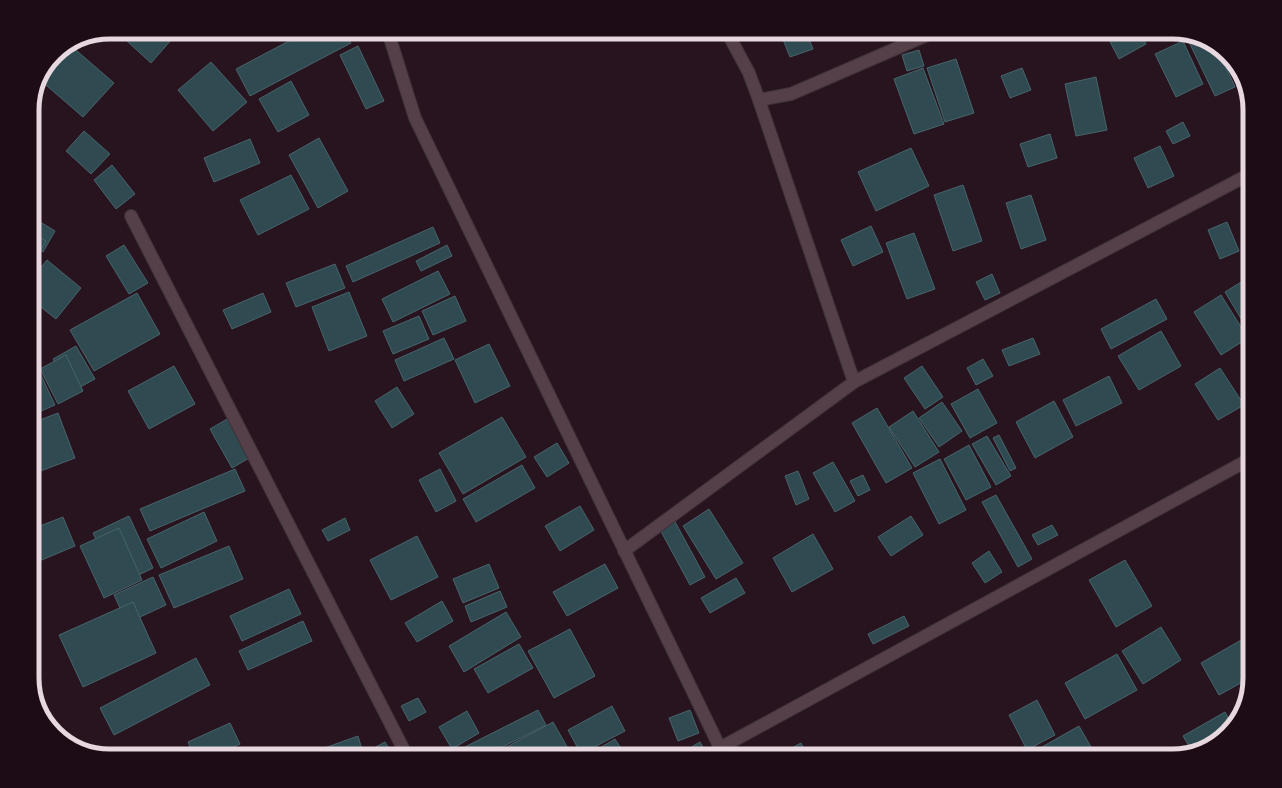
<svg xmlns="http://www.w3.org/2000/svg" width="1282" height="788" viewBox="0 0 1282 788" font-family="Roboto,sans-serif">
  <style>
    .building { fill: #2f4a51; stroke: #48646b }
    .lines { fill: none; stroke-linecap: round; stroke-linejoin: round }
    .minor-casing { stroke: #3e3137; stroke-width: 14 }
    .minor { stroke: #553f49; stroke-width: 12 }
    .rim { fill: none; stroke: #e6d8de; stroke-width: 5 }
  </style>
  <rect width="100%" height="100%" fill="#27141e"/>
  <g class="building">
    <path d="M117 32H164L172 39 151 63Z"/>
    <path d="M306 32H345L351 43 250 96 236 69Z"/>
    <path d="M780 32H806L813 49 790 57Z"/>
    <path d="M1105 32H1140L1146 44 1119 59Z"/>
    <path d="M1192 37 1211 43 1217 48 1235 87 1215 96 1188 40Z"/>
    <path d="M1183 41 1203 84 1176 97 1155 54Z"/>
    <path d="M70 45 114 83 83 117 39 79 40 76 55 55Z"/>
    <path d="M358 46 384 101 366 109 340 55Z"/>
    <path d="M919 50 924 66 907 71 902 55Z"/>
    <path d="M956 59 974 113 945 122 927 68Z"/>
    <path d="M1230 61 1239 71 1245 88 1242 89Z"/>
    <path d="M211 62 247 102 213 131 178 90Z"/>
    <path d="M923 68 944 124 914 134 894 79Z"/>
    <path d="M1022 68 1031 90 1010 98 1001 76Z"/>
    <path d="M1096 77 1107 130 1076 136 1065 84Z"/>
    <path d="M291 81 309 115 278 132 259 99Z"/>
    <path d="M1183 122 1190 136 1173 144 1166 131Z"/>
    <path d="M84 131 110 154 91 174 66 151Z"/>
    <path d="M1050 134 1057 158 1028 167 1020 144Z"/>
    <path d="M319 138 348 191 318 208 289 155Z"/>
    <path d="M250 139 260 163 214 182 204 158Z"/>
    <path d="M1160 146 1174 176 1148 188 1134 158Z"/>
    <path d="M911 148 929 186 876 211 858 172Z"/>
    <path d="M112 165 135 194 116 209 94 180Z"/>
    <path d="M291 175 309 209 258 235 240 200Z"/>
    <path d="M963 185 982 241 953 251 934 195Z"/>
    <path d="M1031 195 1046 240 1021 249 1006 203Z"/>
    <path d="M32 217 55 231 43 252 32 246Z"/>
    <path d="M1227 222 1239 251 1220 259 1208 230Z"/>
    <path d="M871 226 883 252 853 266 841 240Z"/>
    <path d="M433 227 440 243 353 282 346 266Z"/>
    <path d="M32 233 46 241 32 264Z"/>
    <path d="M914 233 935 289 907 299 886 243Z"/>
    <path d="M124 245 148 283 129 294 106 256Z"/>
    <path d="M447 245 452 256 421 271 416 261Z"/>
    <path d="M47 260 81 288 56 319 32 300V278Z"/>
    <path d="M335 264 345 288 296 307 286 283Z"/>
    <path d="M438 271 450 294 393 322 382 299Z"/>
    <path d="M992 274 1000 293 985 300 976 282Z"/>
    <path d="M1246 279 1250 285V332H1249L1225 292Z"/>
    <path d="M349 292 367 336 329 351 312 307Z"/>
    <path d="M137 293 160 334 94 371 70 330Z"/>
    <path d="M263 293 271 312 232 329 223 310Z"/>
    <path d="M1221 295 1248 338 1221 355 1194 312Z"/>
    <path d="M455 296 466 321 433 335 422 311Z"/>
    <path d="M1156 299 1167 319 1111 349 1101 329Z"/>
    <path d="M419 316 429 339 393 354 383 331Z"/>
    <path d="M1161 331 1181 366 1139 390 1118 356Z"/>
    <path d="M444 338 454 359 404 381 395 360Z"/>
    <path d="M1033 338 1040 354 1009 366 1002 350Z"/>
    <path d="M489 344 510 386 475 403 455 360Z"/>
    <path d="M76 346 95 379 71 392 53 359Z"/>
    <path d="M66 355 83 391 58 404 40 369Z"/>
    <path d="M983 359 993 376 976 385 967 368Z"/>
    <path d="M174 366 195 404 149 429 128 391Z"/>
    <path d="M922 366 943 397 925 409 904 378Z"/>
    <path d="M1220 368 1244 405 1218 420 1195 384Z"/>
    <path d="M40 373 55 405 32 415V376Z"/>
    <path d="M1109 376 1122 403 1076 426 1063 400Z"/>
    <path d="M397 387 414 414 392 428 375 401Z"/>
    <path d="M978 389 997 423 970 438 951 404Z"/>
    <path d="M1054 401 1073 437 1035 458 1016 422Z"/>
    <path d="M942 402 962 431 939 447 919 418Z"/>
    <path d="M877 408 912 468 886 483 852 423Z"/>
    <path d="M913 411 939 452 915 467 889 427Z"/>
    <path d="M58 413 75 458 38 472 35 466 32 467V423Z"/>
    <path d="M502 417 526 457 463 494 439 453Z"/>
    <path d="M229 418 251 457 232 468 210 429Z"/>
    <path d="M999 435 1016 468 1010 471 993 438Z"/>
    <path d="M987 436 1011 476 996 485 972 444Z"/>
    <path d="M557 443 569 463 547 477 534 457Z"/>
    <path d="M969 445 991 487 966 500 944 459Z"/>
    <path d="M940 459 966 510 939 524 913 473Z"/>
    <path d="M833 462 855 501 835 512 813 473Z"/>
    <path d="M522 465 535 488 476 522 463 499Z"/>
    <path d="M235 469 245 491 150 531 140 509Z"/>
    <path d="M440 469 456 501 436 512 419 480Z"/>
    <path d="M798 471 809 499 796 505 785 476Z"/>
    <path d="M863 475 870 490 858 496 850 481Z"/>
    <path d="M996 495 1032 559 1018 567 982 502Z"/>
    <path d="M580 506 594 530 560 551 545 526Z"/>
    <path d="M709 509 743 563 716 579 683 526Z"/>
    <path d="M204 512 217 541 161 568 147 539Z"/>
    <path d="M129 516 153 568 118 585 93 533Z"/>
    <path d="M911 516 923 535 891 556 878 537Z"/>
    <path d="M63 517 75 546 32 564V529Z"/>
    <path d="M345 518 350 530 328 541 322 530Z"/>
    <path d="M673 518 705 577 690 585 658 526Z"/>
    <path d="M1052 525 1058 535 1038 545 1032 535Z"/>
    <path d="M119 528 142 580 104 598 80 546Z"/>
    <path d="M813 534 833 569 792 592 773 558Z"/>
    <path d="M417 536 438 577 391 600 370 560Z"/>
    <path d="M229 546 243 579 174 608 159 575Z"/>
    <path d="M989 551 1002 572 985 583 972 563Z"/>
    <path d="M1125 560 1152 606 1116 627 1089 580Z"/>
    <path d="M489 564 499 588 463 603 453 579Z"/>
    <path d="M605 564 618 588 567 616 553 592Z"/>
    <path d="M153 577 166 605 127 623 114 595Z"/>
    <path d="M736 578 745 593 710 613 701 598Z"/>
    <path d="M289 589 301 614 242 641 230 616Z"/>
    <path d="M500 591 507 607 471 622 465 606Z"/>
    <path d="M442 601 453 621 417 642 405 623Z"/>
    <path d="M133 602 156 653 83 687 59 635Z"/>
    <path d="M506 612 521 637 464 672 449 646Z"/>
    <path d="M904 616 909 626 873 644 868 634Z"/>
    <path d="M303 621 312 641 248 670 239 651Z"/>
    <path d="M1161 627 1181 660 1143 684 1122 651Z"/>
    <path d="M570 629 595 676 554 698 528 651Z"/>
    <path d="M1250 635V678L1219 695 1201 663Z"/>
    <path d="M519 644 533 668 488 693 474 669Z"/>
    <path d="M1117 654 1137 690 1085 719 1065 683Z"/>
    <path d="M196 658 210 685 114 735 100 708Z"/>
    <path d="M418 698 426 712 409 721 401 706Z"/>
    <path d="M1037 700 1055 735 1027 750 1009 715Z"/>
    <path d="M612 706 625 731 581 754 568 730Z"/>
    <path d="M538 710 546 725 485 756H457L455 752Z"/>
    <path d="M690 710 699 733 678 741 669 718Z"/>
    <path d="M467 711 479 733 452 749 439 727Z"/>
    <path d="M1225 712 1232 724 1211 746 1192 751 1183 736Z"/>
    <path d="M553 722 570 752 564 756H490Z"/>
    <path d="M230 723 240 744 214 756H194L188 742Z"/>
    <path d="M1079 726 1095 754 1091 756H1035L1033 752Z"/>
    <path d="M358 736 364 756H318L316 751Z"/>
    <path d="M615 739 626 756H586Z"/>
    <path d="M385 742 392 753 386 756H373L370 750Z"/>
    <path d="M700 742 706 752 698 756H685L683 752Z"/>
    <path d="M801 743 807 756H777Z"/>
  </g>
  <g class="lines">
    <defs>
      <g id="minor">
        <path d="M388 32 415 118 724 756"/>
        <path d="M727 32 749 73 759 100 791 94 934 32"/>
        <path d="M759 100 854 382"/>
        <path d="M131 216 407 756"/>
        <path d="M624 551 854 382 1250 174"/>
        <path d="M720 748 1250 459"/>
      </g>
    </defs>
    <use href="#minor" class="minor-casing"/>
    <use href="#minor" class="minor"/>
  </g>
  <path d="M0 0H1282V788H0ZM110 39H1172A71 71 0 0 1 1243 110V678A71 71 0 0 1 1172 749H110A71 71 0 0 1 39 678V110A71 71 0 0 1 110 39Z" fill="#1d0b15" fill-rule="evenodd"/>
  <path class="rim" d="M110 39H1172A71 71 0 0 1 1243 110V678A71 71 0 0 1 1172 749H110A71 71 0 0 1 39 678V110A71 71 0 0 1 110 39Z"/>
</svg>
